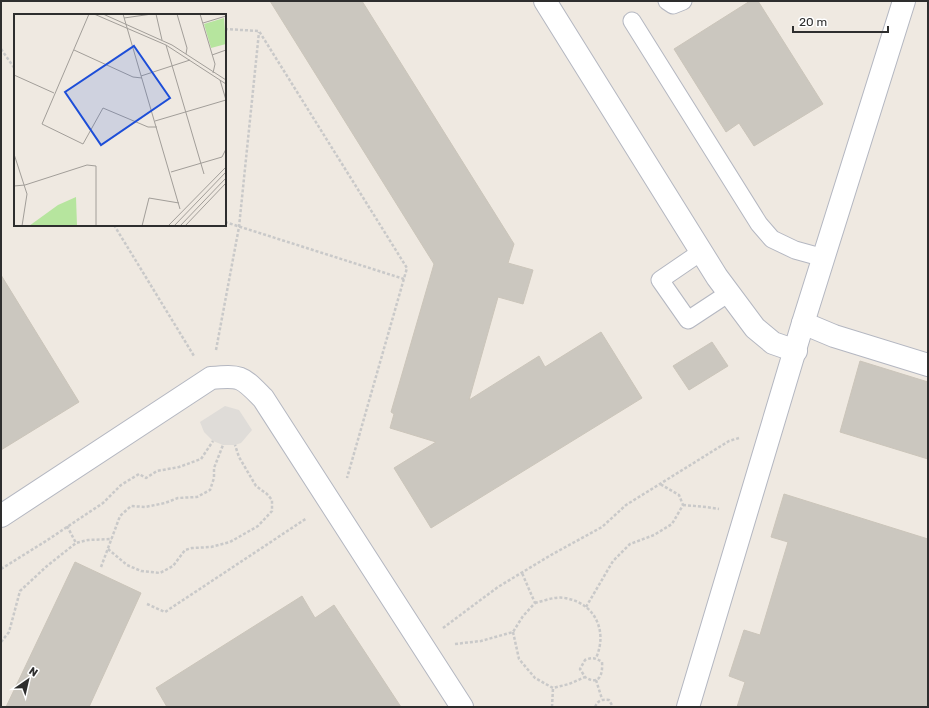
<svg xmlns="http://www.w3.org/2000/svg" width="929" height="708" viewBox="0 0 929 708" font-family="Rubik,sans-serif">
  <style>
    .plaza { fill: #dfdcd8 }
    .building { fill: #cbc7bf; stroke: #cbc5ba }
    .lines { fill: none; stroke-linecap: round; stroke-linejoin: round }
    .lane-casing { stroke: #b4b7c1; stroke-width: 19 }
    .street-casing { stroke: #b4b7c1; stroke-width: 24 }
    .secondary-casing { stroke: #b4b7c1; stroke-width: 24 }
    .path { stroke: #c9c9c9; stroke-width: 2.5; stroke-dasharray: 3 2; stroke-linecap: butt }
    .lane { stroke: #fff; stroke-width: 17 }
    .street { stroke: #fff; stroke-width: 22 }
    .secondary { stroke: #fff; stroke-width: 22 }
    .inset-road { fill: none; stroke: #a29e99; stroke-width: 1 }
    .view { fill: #1d4ed8; fill-opacity: 0.15; stroke: #1d4ed8; stroke-width: 2 }
    .inset-edge { fill: none; stroke: #2e2e2e; stroke-width: 2 }
  </style>
  <rect width="100%" height="100%" fill="#efe9e1"/>
  <path class="plaza" d="M225 406 239 410 252 430 241 443 235 445H223L213 441 204 432 200 422Z"/>
  <g class="building">
    <path d="M270 1H362L514 244 508 263 533 270 523 304 498 297 469 400 539 356 545 367 601 332 642 398 431 528 394 468 436 442 390 428 394 414 391 412 434 264Z"/>
    <path d="M750 1H758L823 104 754 146 739 123 726 132 674 49Z"/>
    <path d="M1 275 79 402 1 450Z"/>
    <path d="M712 342 728 366 689 390 673 366Z"/>
    <path d="M860 361 928 382V459L840 432Z"/>
    <path d="M784 494 928 539V707H737L745 682 729 676 744 630 760 635 788 542 771 537Z"/>
    <path d="M75 562 141 593 89 707H6Z"/>
    <path d="M302 596 315 618 334 605 401 707H167L156 688Z"/>
  </g>
  <g class="lines">
    <defs>
      <g id="lane">
        <path d="M667 1 673 5 683 1"/>
        <path d="M632 21 759 224 772 239 795 250 824 258"/>
        <path d="M701 252 660 280 688 320 729 293"/>
      </g>
      <g id="street">
        <path d="M545 1 717 277 755 328 773 343 796 351"/>
        <path d="M803 323 834 336 928 365"/>
        <path d="M1 516 211 378C242 375 242 377 263 398L462 707"/>
      </g>
      <path id="secondary" d="M688 707 803 323 904 1"/>
    </defs>
    <use href="#lane" class="lane-casing"/>
    <use href="#street" class="street-casing"/>
    <use href="#secondary" class="secondary-casing"/>
    <g class="path">
      <path d="M225 29 259 31 407 268 347 478"/>
      <path d="M1 49 15 69"/>
      <path d="M225 222 404 279"/>
      <path d="M114 225 194 356"/>
      <path d="M216 350 239 227 259 32"/>
      <path d="M683 505 706 507 719 509"/>
      <path d="M67 526 76 543"/>
      <path d="M108 549 127 565 141 571 160 573 173 566 185 550 192 548 211 547 230 542 258 526 272 511V500L267 494 256 486 239 457 235 445"/>
      <path d="M101 567 120 516 131 506 145 507 165 503 178 498 197 497 210 490 214 478V468L223 445"/>
      <path d="M1 569 46 541 103 503 121 485 139 474 146 478 157 471 179 467 201 459 213 441"/>
      <path d="M535 603C544 601 555 596 565 598 595 603 608 631 596 658"/>
      <path d="M147 604 165 612 307 518"/>
      <path d="M586 607 613 561 630 544 654 535 672 524 683 505 679 495 660 484"/>
      <path d="M443 628 498 587 551 555 602 527 626 505 729 441 739 438"/>
      <path d="M513 632 519 659 535 678 553 688 569 684 585 677 580 669 585 660C592 657 596 658 602 662 603 675 599 686 585 677"/>
      <path d="M1 642 9 632 20 591 47 566 76 543 88 540 112 539"/>
      <path d="M455 644 481 641 513 632 523 616 535 603 522 573"/>
      <path d="M596 680 602 699"/>
      <path d="M552 707 553 688"/>
      <path d="M595 707C598 700 602 699 609 700L613 707"/>
    </g>
    <use href="#lane" class="lane"/>
    <use href="#street" class="street"/>
    <use href="#secondary" class="secondary"/>
  </g>
  <g transform="translate(14 14)">
    <rect width="212" height="212" fill="#efe9e1"/>
    <path d="M210 4 212 30 197 34 190 10ZM62 183 63 212H15L44 191Z" fill="#b6e59e"/>
    <path class="inset-road" d="M75 0 28 110 69 130 89 94 134 113H143M80 0 152 31 212 70M89 0 158 31 212 66M109 0 166 195M142 0 148 26M163 0 173 34 172 40M186 0 201 50 199 59M110 4 138 0M189 9 212 2M152 31 190 160M60 36 119 63 128 64M198 41 212 36M0 61 40 79M127 62 176 46M206 66 212 86M141 107 212 86M0 140 13 180 8 212M157 158 208 143 212 135M0 172 11 171 73 151 82 152V212M128 212 135 184 165 189M154 212 212 153M160 212 212 158M166 212 212 164M171 212 212 169"/>
    <path class="view" d="M120 32 156 84 87 131 51 78Z"/>
    <rect width="212" height="212" class="inset-edge"/>
  </g>
  <rect width="929" height="708" fill="none" stroke="#2e2e2e" stroke-width="4"/>
  <g transform="translate(28 680) rotate(34)" stroke="#ffffff" stroke-width="3" paint-order="stroke">
  <path d="M0-3L7 15L0 10L-7 15Z" fill="#2e2e2e"/>
  <text y="-6" font-size="11" font-weight="bold" text-anchor="middle" fill="#2e2e2e">N</text>
  </g>
  <path d="M793 26v6h95v-6" fill="none" stroke="#2e2e2e" stroke-width="2"/>
  <text x="799" y="26" font-size="12" fill="#2e2e2e" stroke="#ffffff" stroke-width="3" paint-order="stroke">20 m</text>
</svg>
